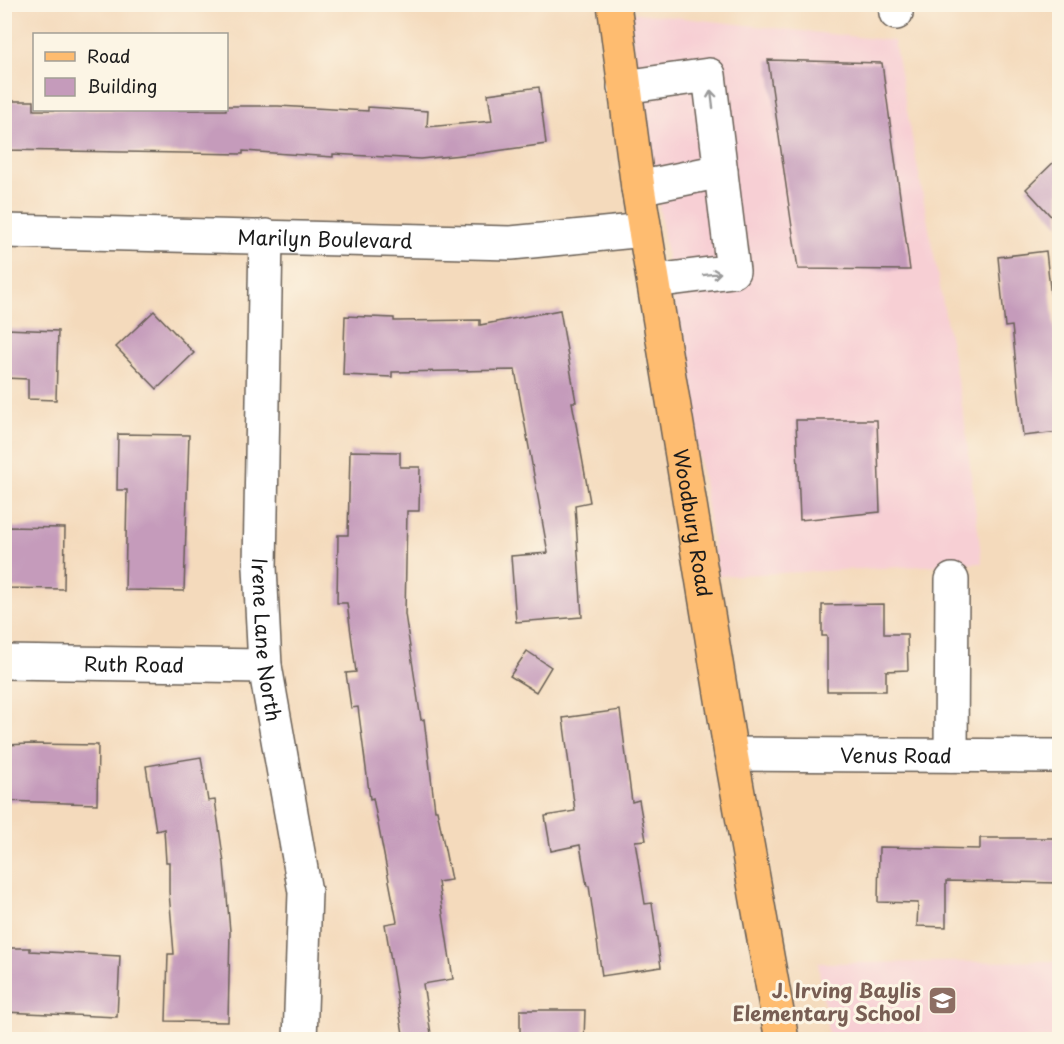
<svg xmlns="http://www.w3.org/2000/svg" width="1064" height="1044" viewBox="0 0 1064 1044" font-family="'Playpen Sans',sans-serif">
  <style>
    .built { fill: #f7cfd4 }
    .building { fill: #c59bbb }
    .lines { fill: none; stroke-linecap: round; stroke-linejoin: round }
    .minor-casing { stroke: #685e54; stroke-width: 36 }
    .major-casing { stroke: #685e54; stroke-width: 36 }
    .minor { stroke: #fff; stroke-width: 33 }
    .major { stroke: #febc70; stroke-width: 33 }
    .oneway { stroke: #999 }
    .labels { text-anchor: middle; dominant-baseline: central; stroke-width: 6; stroke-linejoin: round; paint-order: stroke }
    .street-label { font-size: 20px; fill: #1c1c1c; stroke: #fcf5e5 }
    .education-label { font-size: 20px; font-weight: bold; fill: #785e54; stroke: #fcf5e5; text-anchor: end }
  </style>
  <rect width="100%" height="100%" fill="#fcf5e5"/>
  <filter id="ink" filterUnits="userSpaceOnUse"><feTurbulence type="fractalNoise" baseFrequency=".0167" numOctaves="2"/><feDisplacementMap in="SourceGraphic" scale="12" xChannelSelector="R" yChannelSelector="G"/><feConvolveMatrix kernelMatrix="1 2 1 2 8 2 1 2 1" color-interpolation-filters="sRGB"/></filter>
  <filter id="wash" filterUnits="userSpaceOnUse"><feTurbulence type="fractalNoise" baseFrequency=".008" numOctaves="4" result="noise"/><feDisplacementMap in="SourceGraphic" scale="24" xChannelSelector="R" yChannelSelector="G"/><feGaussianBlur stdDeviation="1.35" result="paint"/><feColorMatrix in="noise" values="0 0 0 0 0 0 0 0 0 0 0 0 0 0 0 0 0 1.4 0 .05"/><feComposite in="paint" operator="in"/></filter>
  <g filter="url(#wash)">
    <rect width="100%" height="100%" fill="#f4dabc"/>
    <g class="built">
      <path d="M628 12 894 41 964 416 982 563 718 576Z"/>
      <path d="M1059 961V1039H829L818 963Z"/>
    </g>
    <g id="blocks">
      <g class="building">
        <path d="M768 60 882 63 910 270 798 269Z"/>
        <path d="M539 87 546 144 482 153 420 159 333 154V157L243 151V154L4 150V101H34V110H226V106H278L368 111V107L428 111 427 127 492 121 488 94Z"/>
        <path d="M1059 157V225L1026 189Z"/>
        <path d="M1046 251 1059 372V432L1023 436 1012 326 1005 327 998 257Z"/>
        <path d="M560 310 576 402H572L590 502 575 505 582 617 516 622 511 556 548 553 515 370 392 372V377L343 375 345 316 394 318V321L480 320V325Z"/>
        <path d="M154 311 194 353 157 389 116 347Z"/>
        <path d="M5 329 58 331 56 400 28 399V379L4 378Z"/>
        <path d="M796 420H877L880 512 800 520Z"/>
        <path d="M118 434 189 435 184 591 125 590 127 490H117Z"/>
        <path d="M350 451 400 452V467H420L419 511H407L405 614 421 720 424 719 435 810H437L451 880 438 882 453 979 423 984 432 1040H404L385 924 397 922 373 798 370 799 358 707 351 708 346 673 356 672 347 603H337L338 535H348Z"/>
        <path d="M4 527 65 528 64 589 4 588Z"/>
        <path d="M884 604V634H907L908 670 886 671V691H827V636H822V605Z"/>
        <path d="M527 651 551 667 536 692 510 676Z"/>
        <path d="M620 710 632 802 639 800 646 840 635 841 645 904 652 903 661 967 602 976 589 886H587L580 845 551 851 545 816 575 811 563 718Z"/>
        <path d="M30 744 98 745 97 804 4 801V745Z"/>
        <path d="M201 757 208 801 215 800 224 863 230 931 228 1022 166 1021 168 954H174L169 892V862H166L164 829 156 831 146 766Z"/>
        <path d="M980 838H1059V883L946 881V927L917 926 918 903 878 902 879 847 980 849Z"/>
        <path d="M4 948H30V951L120 956 117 1017 4 1012Z"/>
        <path d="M520 1010H585L584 1040H520Z"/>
      </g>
    </g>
  </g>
  <g filter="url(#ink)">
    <use href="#blocks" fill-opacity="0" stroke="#685e54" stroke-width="1.5"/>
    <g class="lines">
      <defs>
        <g id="minor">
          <path d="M895 4 896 13"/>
          <path d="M624 87 709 75 733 271 654 281"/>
          <path d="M638 188 721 171"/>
          <path id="s1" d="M4 231 511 243 645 230"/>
          <path id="s2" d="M266 236 260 567 265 666 305 892 300 1040"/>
          <path id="s3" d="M4 662 265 666"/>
          <path id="s4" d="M731 754 1060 756"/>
          <path d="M951 755 952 580"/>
        </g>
        <g id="major">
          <path id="s5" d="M614 4 638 188 731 754 782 1040"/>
        </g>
      </defs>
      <use href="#minor" class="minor-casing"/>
      <use href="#major" class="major-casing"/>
      <use href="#minor" class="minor"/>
      <use href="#major" class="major"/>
    </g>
    <defs><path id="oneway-shaft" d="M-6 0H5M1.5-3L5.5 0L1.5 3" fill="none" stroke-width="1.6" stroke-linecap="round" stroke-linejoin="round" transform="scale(1.5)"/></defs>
    <g class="oneway">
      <use href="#oneway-shaft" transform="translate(712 99) rotate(-97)"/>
      <use href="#oneway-shaft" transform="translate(712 274) rotate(-7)"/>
    </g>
  </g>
  <defs>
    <symbol id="school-square" viewBox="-11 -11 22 22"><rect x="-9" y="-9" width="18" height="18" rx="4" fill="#8d6e63" stroke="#fcf5e5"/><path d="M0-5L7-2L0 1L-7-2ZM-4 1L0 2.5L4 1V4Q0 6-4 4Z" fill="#fff"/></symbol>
  </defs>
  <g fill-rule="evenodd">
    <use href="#school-square" x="926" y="984" width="33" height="33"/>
  </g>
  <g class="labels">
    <g class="street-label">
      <text stroke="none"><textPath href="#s1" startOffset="321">Marilyn Boulevard</textPath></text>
      <text stroke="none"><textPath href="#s5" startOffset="525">Woodbury Road</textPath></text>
      <text stroke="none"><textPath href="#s2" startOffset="404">Irene Lane North</textPath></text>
      <text stroke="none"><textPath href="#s3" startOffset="130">Ruth Road</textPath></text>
      <text stroke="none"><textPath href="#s4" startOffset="165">Venus Road</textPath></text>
    </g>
    <g class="education-label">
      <text x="921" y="990">J. Irving Baylis<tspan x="921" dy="23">Elementary School</tspan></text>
    </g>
  </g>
  <rect width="1064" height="1044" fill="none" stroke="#fcf5e5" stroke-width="24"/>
  <rect x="33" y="33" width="195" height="78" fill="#fcf5e5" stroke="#a29e95" stroke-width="1.5"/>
  <rect x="45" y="52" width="30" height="9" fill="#febc70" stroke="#a29e95" stroke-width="1.5"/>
  <text x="87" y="63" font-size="18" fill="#1c1c1c">Road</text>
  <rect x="45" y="78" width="30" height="18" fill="#c59bbb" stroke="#a29e95" stroke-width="1.5"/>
  <text x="87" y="93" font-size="18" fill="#1c1c1c">Building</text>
</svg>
